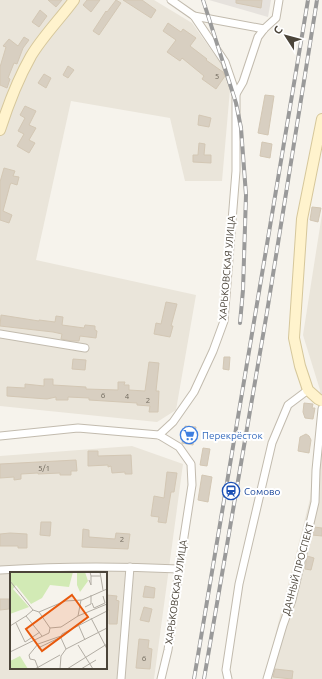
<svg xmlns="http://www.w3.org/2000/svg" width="322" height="679" viewBox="0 0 322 679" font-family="Ubuntu,sans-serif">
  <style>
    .residential { fill: #eae5da; fill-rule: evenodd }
    .industrial { fill: #e6e2dd }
    .building { fill: #d8cfc1; stroke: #d3c7b4 }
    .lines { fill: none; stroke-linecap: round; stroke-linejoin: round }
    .street-casing { stroke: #c2bbae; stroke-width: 9 }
    .secondary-casing { stroke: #d6c79b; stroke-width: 12 }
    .street { stroke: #fff; stroke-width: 7 }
    .secondary { stroke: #fff3cd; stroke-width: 10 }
    .rail-casing { stroke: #9a9a9a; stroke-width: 4 }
    .rail { stroke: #fff; stroke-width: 2.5; stroke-dasharray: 8; stroke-linecap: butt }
    .labels { text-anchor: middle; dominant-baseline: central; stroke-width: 4; stroke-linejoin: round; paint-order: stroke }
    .number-label { font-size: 8px; fill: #6e675b }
    .street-label { font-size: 10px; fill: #4b4439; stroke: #fff }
    .shop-label { font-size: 10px; fill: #366cbe; stroke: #fff; text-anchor: start }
    .transit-label { font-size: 10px; fill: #164399; stroke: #fff; text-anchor: start }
    .inset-road { fill: none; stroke: #b2ada4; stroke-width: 1 }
    .view { fill: #e8590c; fill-opacity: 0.15; stroke: #e8590c; stroke-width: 2 }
    .inset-edge { fill: none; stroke: #4b4439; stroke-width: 2 }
  </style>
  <rect width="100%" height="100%" fill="#f6f3ec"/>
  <g class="residential">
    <path d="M0 0H154L192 23 231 78 222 181H185L170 118 71 101 36 260 196 295 176 410 157 422 0 406Z"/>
    <path d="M322 214V679H264L310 499 320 390 303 335Z"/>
    <path d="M132 446 183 464 154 679H0V456ZM11 573H106V668H11Z"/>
  </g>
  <path class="industrial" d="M209 0H271L268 17Z"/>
  <g class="building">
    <path d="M48 0H62L56 7Z"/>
    <path d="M87 0H100L91 12 83 5Z"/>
    <path d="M116 0 121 3 99 35 93 31 106 11 107 12Z"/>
    <path d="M123 0H142L156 10 151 18Z"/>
    <path d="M236 0H262L261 8 236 3Z"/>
    <path d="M40 10 47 16 39 27 32 22Z"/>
    <path d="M168 23 181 32 183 29 196 38 190 46 207 59 206 60 223 72 225 76 216 89 202 79 204 76 182 58 180 61 167 52 176 40 163 31Z"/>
    <path d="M24 37 29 40 23 48 17 64 14 63 8 78 10 79 7 88 0 85V67L6 47 3 46 9 39 18 46Z"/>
    <path d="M68 66 74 70 68 78 63 75Z"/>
    <path d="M44 74 51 78 46 88 38 83Z"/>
    <path d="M265 95 274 96 268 135 258 133Z"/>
    <path d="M25 106 36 111 29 125 36 128 29 140 35 143 29 153 17 146 24 134 18 131 25 118 20 115Z"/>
    <path d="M199 115 211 118 209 127 198 125Z"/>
    <path d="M262 142 272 144 270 158 260 156Z"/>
    <path d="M199 143 205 144 204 155H211V163L193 162V155H198Z"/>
    <path d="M4 168 15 171 13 176 19 177 17 185 11 183 10 185 3 211 12 215 9 223 0 220V182Z"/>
    <path d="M312 207 321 208 318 222 310 220Z"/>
    <path d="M166 302 177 304 171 326H173L170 337 154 334 156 323 161 324Z"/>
    <path d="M1 315 39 321V320L55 322 56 316 63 317 62 325 84 328 85 325 95 326V330L97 331 96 338 80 336 79 341H71L61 339 62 334 53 332 0 326Z"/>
    <path d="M224 357H230L229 370 223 369Z"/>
    <path d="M73 359 86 360 85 370 72 369Z"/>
    <path d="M149 362 159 363 156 391H159L158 412H149L150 406 137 405V403L89 400V398L68 397V400H56V397L47 399 7 396V387L25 388V384L44 386V379H53V385L86 387V389L118 390V382H125L124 385H129V390L145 391Z"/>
    <path d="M304 403 313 404 312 408H315L313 419 305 418 303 412Z"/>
    <path d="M185 426 196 427 193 445 182 443Z"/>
    <path d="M306 434 309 436 311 440 309 453 298 451 300 437Z"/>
    <path d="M203 448 210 449 207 466 200 465Z"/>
    <path d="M88 451H98V456L131 455 132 474H125V472L112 473 111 466 108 467V465L88 466Z"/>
    <path d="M76 460 77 471H71V475H60V473L38 474V473L21 474V479L14 480V477L0 478V464Z"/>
    <path d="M167 472 177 473 174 492H171L166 523 158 522 159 517 151 516 154 496 164 498Z"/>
    <path d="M202 475 212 477 208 502 198 500Z"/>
    <path d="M41 522H51L50 536 40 535Z"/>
    <path d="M314 527 322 528V536L312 535Z"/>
    <path d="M83 529 89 530V537L115 539 116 533 130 534 128 549 82 547Z"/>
    <path d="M10 533 27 534V548H18V546H0V534Z"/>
    <path d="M307 556 314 558 311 570 305 569Z"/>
    <path d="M145 586 155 588 154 598 143 597Z"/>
    <path d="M107 595 117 596 116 600 119 601 117 624H109V610H106Z"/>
    <path d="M0 599H9V609L0 610Z"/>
    <path d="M144 607 152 609 149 622 140 620Z"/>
    <path d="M139 639 149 640 148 648 152 649 150 669 136 668Z"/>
    <path d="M275 669 293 671 292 679 273 677Z"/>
  </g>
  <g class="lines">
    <defs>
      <g id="street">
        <path d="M171 0 194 16 225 62 236 94"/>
        <path d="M194 16 264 29"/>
        <path d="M0 334 85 348"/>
        <path d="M159 435 173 422 194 392 213 351 224 321 236 171V94L243 82 258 37 264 29 276 18 279 0"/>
        <path d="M0 436 78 428 159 435 179 447 191 464 192 485 179 569 168 650 161 679"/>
        <path d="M0 570C60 566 119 566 179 569"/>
        <path d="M121 679 130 567"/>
        <path d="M228 679 226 670 239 584 272 443 288 405 308 390"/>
        <path d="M267 679 283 625 292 600 315 502 316 470 322 409"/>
      </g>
      <g id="secondary">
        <path d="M322 119 302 219 294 338 300 366 308 390 318 399 322 401"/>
        <path d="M0 130C8 105 18 79 31 56 43 36 60 19 74 0"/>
      </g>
    </defs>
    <use href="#street" class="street-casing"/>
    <use href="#secondary" class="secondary-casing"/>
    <use href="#street" class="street"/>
    <use href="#secondary" class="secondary"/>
    <defs>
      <g id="rail">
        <path d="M203 0 236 103 241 128 246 195 243 290 240 323"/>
        <path d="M194 679 308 0"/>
        <path d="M204 679 267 312 317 0"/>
      </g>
    </defs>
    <use href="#rail" class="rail-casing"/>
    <use href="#rail" class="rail"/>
  </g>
  <defs>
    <symbol id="supermarket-ring" viewBox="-11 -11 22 22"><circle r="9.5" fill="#fff" stroke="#3f7fe0" stroke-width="1.5"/><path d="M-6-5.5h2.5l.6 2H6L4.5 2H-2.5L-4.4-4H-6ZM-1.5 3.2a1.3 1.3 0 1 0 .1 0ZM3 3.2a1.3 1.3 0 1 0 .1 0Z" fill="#3f7fe0"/></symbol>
    <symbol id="station-ring" viewBox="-11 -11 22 22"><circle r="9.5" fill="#fff" stroke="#1a4fb4" stroke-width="1.5"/><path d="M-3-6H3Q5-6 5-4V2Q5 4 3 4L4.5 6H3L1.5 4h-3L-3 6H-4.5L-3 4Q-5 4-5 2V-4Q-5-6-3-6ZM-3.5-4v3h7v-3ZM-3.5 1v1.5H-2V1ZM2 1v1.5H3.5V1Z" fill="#1a4fb4"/></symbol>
  </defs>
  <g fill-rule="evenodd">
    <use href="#supermarket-ring" x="179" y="425" width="20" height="20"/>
    <use href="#station-ring" x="221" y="481" width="20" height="20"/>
  </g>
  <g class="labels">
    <g class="number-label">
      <text x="217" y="76">5</text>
      <text x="103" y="395">6</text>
      <text x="127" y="396">4</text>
      <text x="148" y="400">2</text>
      <text x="44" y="468">5/1</text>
      <text x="122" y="539">2</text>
      <text x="144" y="658">6</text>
    </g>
    <g class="street-label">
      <text transform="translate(227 268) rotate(-85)">ХАРЬКОВСКАЯ УЛИЦА</text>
      <text transform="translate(298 569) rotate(-75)">ДАЧНЫЙ ПРОСПЕКТ</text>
      <text transform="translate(176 592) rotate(-82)">ХАРЬКОВСКАЯ УЛИЦА</text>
    </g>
    <g class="shop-label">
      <text x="202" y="435">Перекрёсток</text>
    </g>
    <g class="transit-label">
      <text x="244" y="491">Сомово</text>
    </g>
  </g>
  <g transform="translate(10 572)">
    <rect width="97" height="97" fill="#f6f3ec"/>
    <path d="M0 0H63L59 15 40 13 32 26 21 32 6 13 3 17 19 35 0 42ZM67 0H75L78 9 70 20 67 13ZM10 84 18 97H0V89Z" fill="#d2eab5"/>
    <path class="inset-road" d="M80 0 81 4H90M90 0 93 18M79 8 81 13V4M0 9 23 38 29 40M82 31 84 36 95 31 93 24M75 35 81 32V23M23 38 16 44 32 64M29 40 55 29 72 28 97 17M29 40 40 56M68 44 71 28M81 46 97 77M6 51 15 70M68 52 75 68M0 54 16 44M40 56 51 55 68 44 97 32M15 70 30 60M68 73 83 97M28 76 51 65M56 77 97 56M0 80 39 61 40 56M28 96 25 88 20 87 19 83 28 72 51 64M25 97 50 83M50 97 51 84 56 77 51 66 52 62 97 39M57 97 97 72M71 97 86 88"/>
    <path class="view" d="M62 23 78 45 32 79 16 57Z"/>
    <rect width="97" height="97" class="inset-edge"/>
  </g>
  <g transform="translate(286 36) rotate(306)" stroke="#ffffff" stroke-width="3" paint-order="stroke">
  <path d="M0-3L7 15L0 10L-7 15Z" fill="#4b4439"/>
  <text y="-6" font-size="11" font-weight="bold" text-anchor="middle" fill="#4b4439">С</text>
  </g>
</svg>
